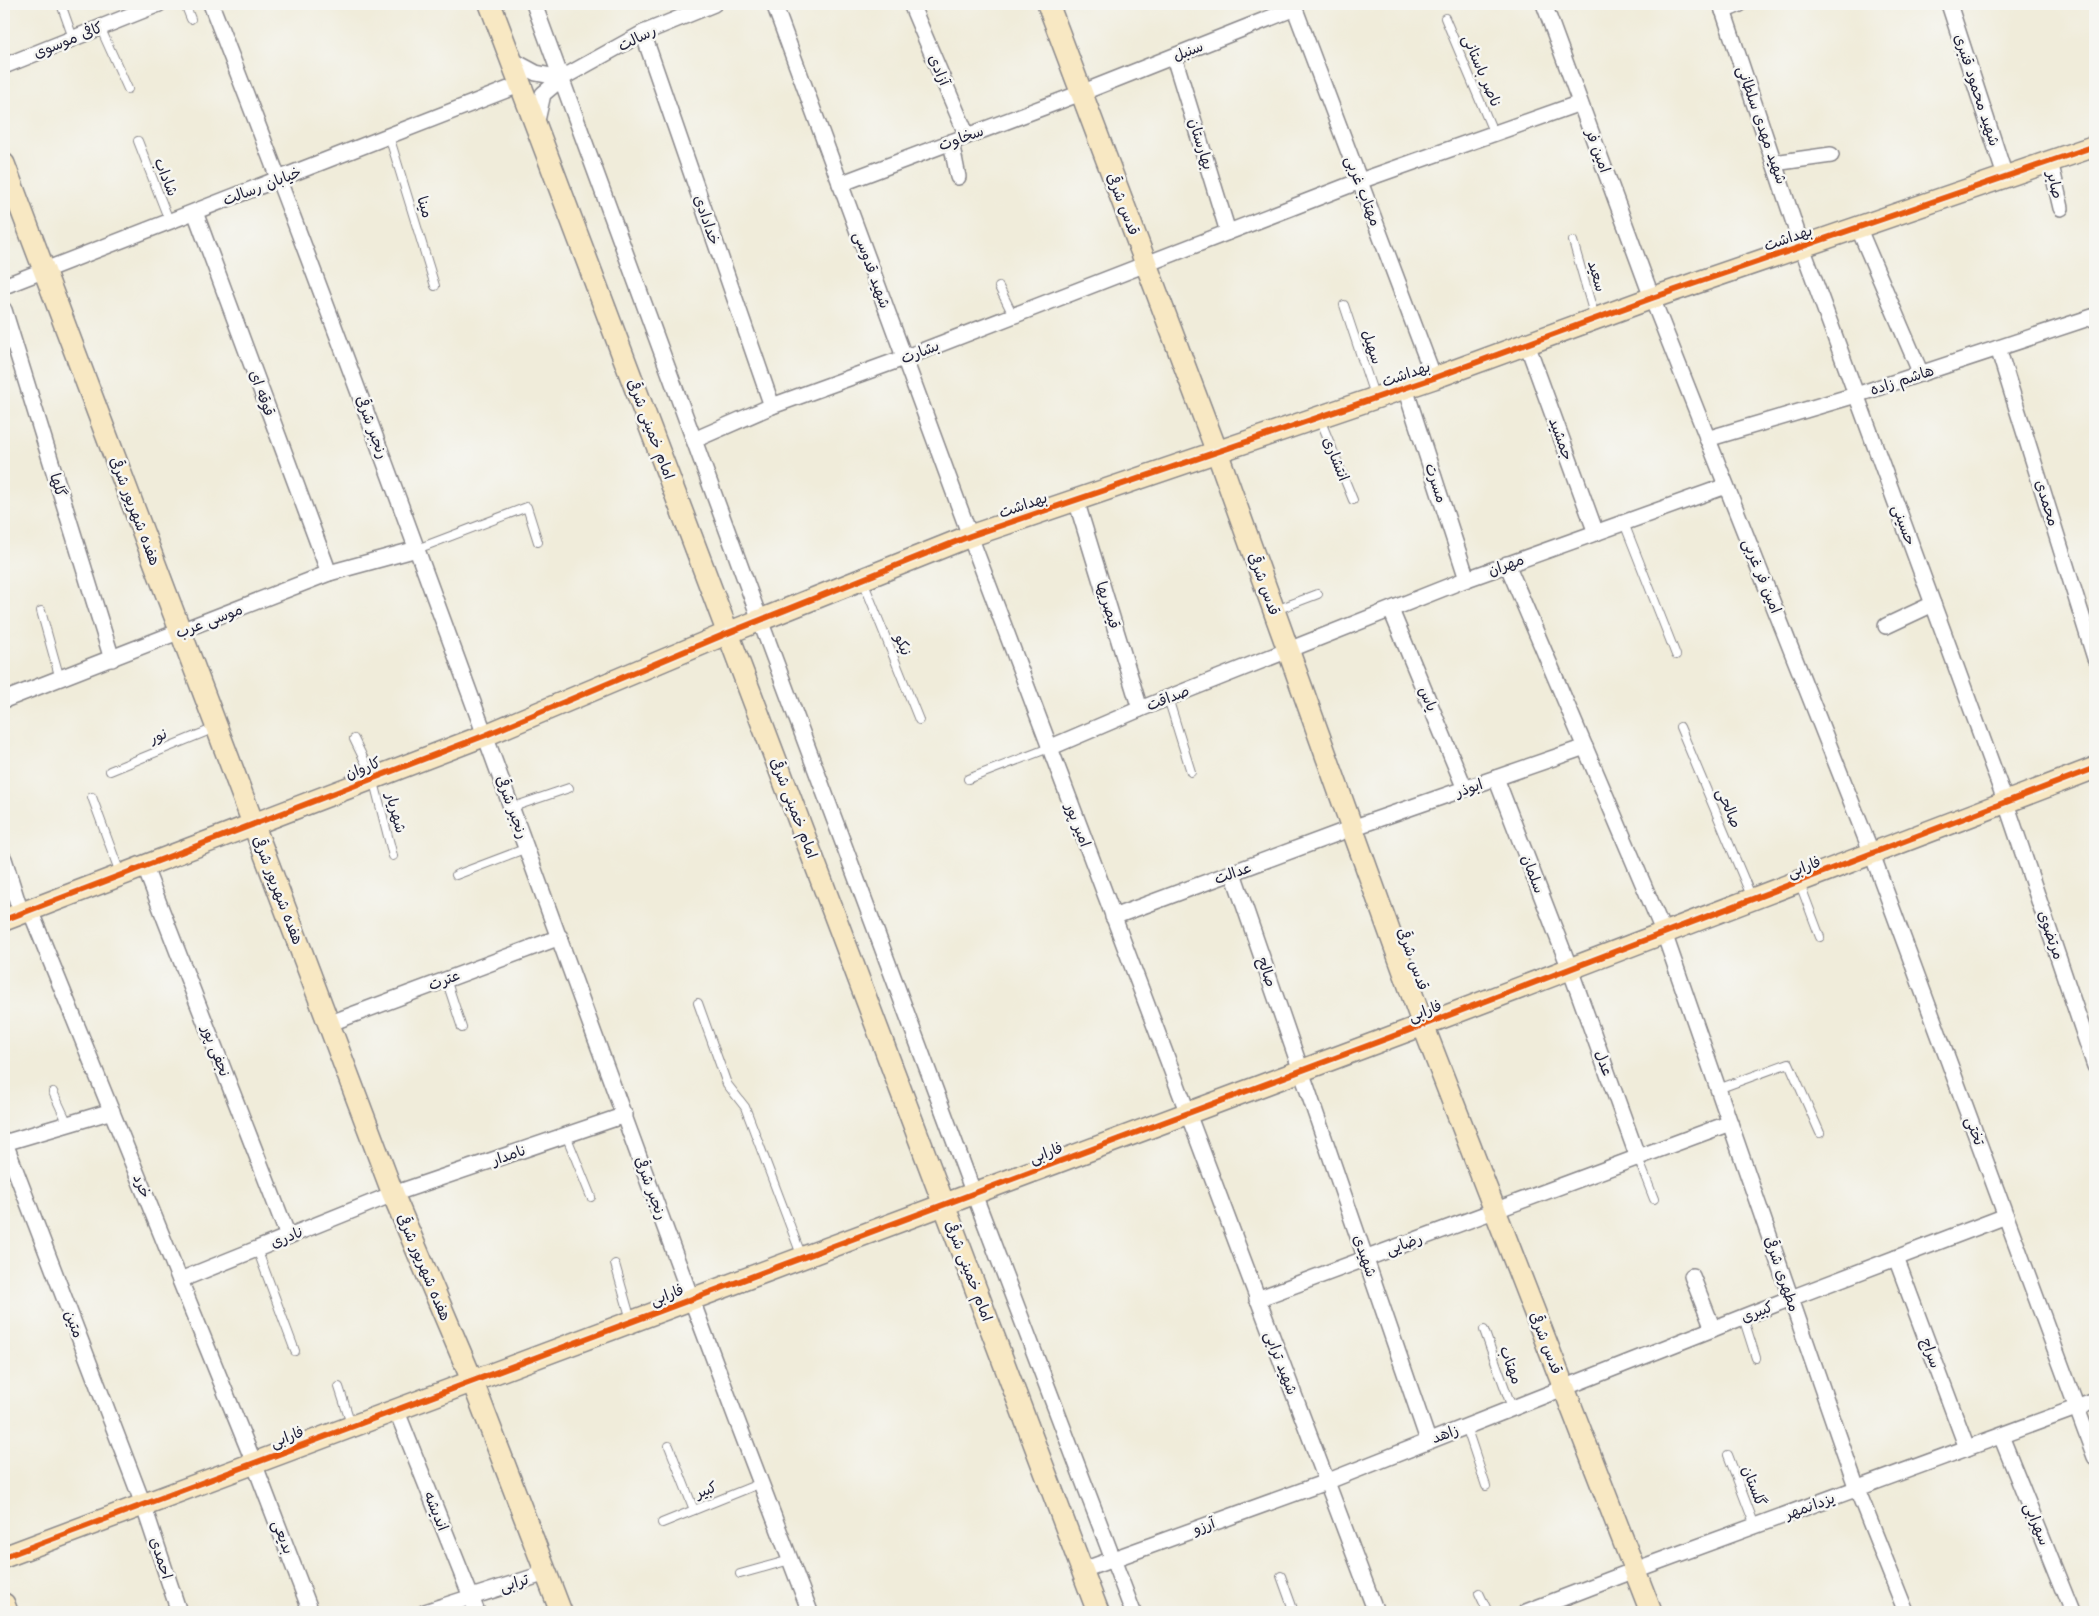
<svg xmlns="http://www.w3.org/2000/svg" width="2099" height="1616" viewBox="0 0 2099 1616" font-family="'Shantell Sans','Playpen Sans Arabic',sans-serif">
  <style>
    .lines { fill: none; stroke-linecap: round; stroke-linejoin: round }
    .lane-casing { stroke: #89878a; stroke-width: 10 }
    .street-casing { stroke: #89878a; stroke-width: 18 }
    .secondary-casing { stroke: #89878a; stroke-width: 24 }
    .lane { stroke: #fff; stroke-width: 8 }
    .street { stroke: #fff; stroke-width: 15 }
    .secondary { stroke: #f8e8c3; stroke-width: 21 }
    .cycleway-casing { stroke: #f6f6f2; stroke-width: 9 }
    .cycleway { stroke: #e8590c; stroke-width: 6 }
    .labels { text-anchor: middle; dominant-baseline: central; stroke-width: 5; stroke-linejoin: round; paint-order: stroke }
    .street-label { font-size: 15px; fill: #22223b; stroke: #f6f6f2 }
  </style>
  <rect width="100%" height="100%" fill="#f6f6f2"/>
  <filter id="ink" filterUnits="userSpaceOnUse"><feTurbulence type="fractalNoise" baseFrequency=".02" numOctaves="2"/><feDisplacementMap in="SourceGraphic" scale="10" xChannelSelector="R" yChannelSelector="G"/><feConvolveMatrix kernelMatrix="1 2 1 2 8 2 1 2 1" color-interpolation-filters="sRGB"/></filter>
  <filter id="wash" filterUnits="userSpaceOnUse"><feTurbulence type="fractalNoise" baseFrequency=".0096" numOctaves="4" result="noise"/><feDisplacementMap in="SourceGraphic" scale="20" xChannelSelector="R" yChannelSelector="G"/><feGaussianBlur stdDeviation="1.12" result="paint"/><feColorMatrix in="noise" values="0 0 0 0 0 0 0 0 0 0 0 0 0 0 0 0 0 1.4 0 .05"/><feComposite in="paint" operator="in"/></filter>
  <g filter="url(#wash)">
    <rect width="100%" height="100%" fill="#f0ecda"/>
  </g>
  <g filter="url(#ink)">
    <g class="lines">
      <defs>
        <g id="lane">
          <path d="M61 4 73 38"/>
          <path d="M185 4 191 19"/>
          <path d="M1445 18 1494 134"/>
          <path d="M100 27 128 89"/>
          <path d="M389 136 435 286"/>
          <path d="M138 141 170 223"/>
          <path d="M1573 241 1595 318"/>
          <path d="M999 287 1013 315"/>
          <path d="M1344 305 1375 398"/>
          <path d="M1320 419 1353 500"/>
          <path d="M1624 523 1676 655"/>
          <path d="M417 549 527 507 538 542"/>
          <path d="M863 581 919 720"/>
          <path d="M1276 610 1318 594"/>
          <path d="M41 611 60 679"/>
          <path d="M1168 698 1191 772"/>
          <path d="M1680 727 1752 898"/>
          <path d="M354 739 373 778 393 856"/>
          <path d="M110 771 215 728"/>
          <path d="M968 779 1049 748"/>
          <path d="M92 797 120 873"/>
          <path d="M513 807 569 788"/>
          <path d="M456 875 527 848"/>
          <path d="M1800 884 1820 937"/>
          <path d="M446 979 462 1028"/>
          <path d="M698 1003 727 1084 745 1107 802 1257"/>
          <path d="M1718 1089 1789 1063 1820 1133"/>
          <path d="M53 1092 68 1124"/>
          <path d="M566 1135 591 1197"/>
          <path d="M1638 1158 1654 1199"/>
          <path d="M257 1249 295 1351"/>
          <path d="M615 1264 631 1320"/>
          <path d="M1743 1317 1756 1358"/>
          <path d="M1484 1330 1512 1408"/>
          <path d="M339 1387 351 1424"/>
          <path d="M1466 1426 1486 1486"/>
          <path d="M669 1446 694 1510"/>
          <path d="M1728 1455 1755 1526"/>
          <path d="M662 1523 761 1483"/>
          <path d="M740 1574 790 1560"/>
          <path d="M1281 1576 1294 1612"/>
          <path d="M1479 1593 1488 1612"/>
        </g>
        <g id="street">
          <path d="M211 4C378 432 531 866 691 1298 730 1403 770 1507 810 1612"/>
          <path d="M534 4 760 620 974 1194 1133 1612"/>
          <path d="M774 4 970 536 1376 1612"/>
          <path d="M911 4 967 136"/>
          <path d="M1293 4 1434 378"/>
          <path d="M1544 4 1652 298 1872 854 2095 1457"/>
          <path d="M1721 4 1802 247 2006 803 2095 1066"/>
          <path d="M1949 4 2005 176"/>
          <path d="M1723 11 1740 4"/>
          <path d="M643 33 772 406"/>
          <path d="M1174 57 1228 232"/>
          <path d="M510 59 536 73 562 78"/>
          <path d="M4 66 159 4"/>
          <path d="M536 125 543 94 562 78 643 33 714 4"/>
          <path d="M951 142 958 177"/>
          <path d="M2050 161 2061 208"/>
          <path d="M1774 163 1831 155"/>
          <path d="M840 184 1081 93 1295 8"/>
          <path d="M195 212 329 573"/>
          <path d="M1858 227 1921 374"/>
          <path d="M4 286 519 85"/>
          <path d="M4 310 112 659"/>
          <path d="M1527 344 1596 533"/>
          <path d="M1998 348 2095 658"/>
          <path d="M1405 388 1467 579"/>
          <path d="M1707 439 1856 395 2095 316"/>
          <path d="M694 440 772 406 904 358 1360 181 1580 103"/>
          <path d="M1076 500 1140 709"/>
          <path d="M1507 564 1664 933 1857 1489 1906 1612"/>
          <path d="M1391 610 1465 789"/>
          <path d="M1886 626 1933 604"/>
          <path d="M4 700 329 573 417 549"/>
          <path d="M1049 748 1140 709 1467 579 1726 486"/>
          <path d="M1496 778 1570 969 1638 1158"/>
          <path d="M4 859 21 913"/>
          <path d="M144 865 288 1236"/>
          <path d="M1233 873 1428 1440"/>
          <path d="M30 910 254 1463 311 1612"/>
          <path d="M1113 917 1352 828 1585 747"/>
          <path d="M328 1024 560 937"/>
          <path d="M4 1143 112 1111"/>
          <path d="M5 1143 143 1504 179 1612"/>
          <path d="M1896 1258 1967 1448"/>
          <path d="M1692 1276 1713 1329"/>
          <path d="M180 1280 393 1194 625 1115"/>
          <path d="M1257 1299 1730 1123"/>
          <path d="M396 1409 477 1612"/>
          <path d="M2001 1436 2072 1612"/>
          <path d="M1083 1570 1326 1482 1791 1298 2006 1216"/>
          <path d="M425 1612 546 1573"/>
          <path d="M1526 1612 1635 1570 2095 1401"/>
        </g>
        <g id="secondary">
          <path d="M490 4 1098 1612"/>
          <path d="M1048 4 1217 452 1423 1025 1651 1612"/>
          <path d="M4 164 393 1194 472 1380 561 1612"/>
          <path d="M4 920 486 735 728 633 970 536 1434 378 1652 298 2095 146"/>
          <path d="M4 1557 1423 1025 2095 768"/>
          <path d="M4 1604 7 1612"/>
        </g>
      </defs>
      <use href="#lane" class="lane-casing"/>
      <use href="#street" class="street-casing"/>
      <use href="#secondary" class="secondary-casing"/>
      <use href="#lane" class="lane"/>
      <use href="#street" class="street"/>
      <use href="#secondary" class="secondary"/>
      <defs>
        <g id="cycleway">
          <path d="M4 920 486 735 728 633 970 536 1434 378 1652 298 2095 146"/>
          <path d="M4 1557 1423 1025 2095 768"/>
        </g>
      </defs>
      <use href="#cycleway" class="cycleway-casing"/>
      <use href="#cycleway" class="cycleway"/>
    </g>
  </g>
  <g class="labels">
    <g class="street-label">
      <text transform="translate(637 38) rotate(-27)">رسالت</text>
      <text transform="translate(68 40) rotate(-22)">کافی موسوی</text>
      <text transform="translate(1188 51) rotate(-22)">سنبل</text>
      <text transform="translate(939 70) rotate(67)">آزادی</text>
      <text transform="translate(1482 71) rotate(67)">ناصر باستانی</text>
      <text transform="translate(1977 90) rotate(72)">شهید محمود قنبری</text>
      <text transform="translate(1762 125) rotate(71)">شهید مهدی سلطانی</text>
      <text transform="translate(961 138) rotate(-20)">سخاوت</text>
      <text transform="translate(1201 144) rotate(73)">بهارستان</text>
      <text transform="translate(1598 151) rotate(70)">امین فر</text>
      <text transform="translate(166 177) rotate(68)">شاداب</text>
      <text transform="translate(2055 185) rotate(77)">صابر</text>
      <text transform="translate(262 186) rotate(-21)">خیابان رسالت</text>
      <text transform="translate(1363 191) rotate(69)">مهتاب غربی</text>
      <text transform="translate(1123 204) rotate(69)">قدس شرقی</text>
      <text transform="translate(425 207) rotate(73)">مینا</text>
      <text transform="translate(707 220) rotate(71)">خدادادی</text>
      <text transform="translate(1788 238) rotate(-19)">بهداشت</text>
      <text transform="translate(872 270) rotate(70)">شهید قدوسی</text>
      <text transform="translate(1597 276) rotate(74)">سعید</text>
      <text transform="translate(1372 347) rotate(71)">سهیل</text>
      <text transform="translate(920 352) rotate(-21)">بشارت</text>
      <text transform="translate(1406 374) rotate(-19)">بهداشت</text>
      <text transform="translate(1902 380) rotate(-18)">هاشم زاده</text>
      <text transform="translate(262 393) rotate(70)">قوقه ای</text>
      <text transform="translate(372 427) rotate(70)">رنجبر شرقی</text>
      <text transform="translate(651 429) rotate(69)">امام خمینی شرقی</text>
      <text transform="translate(1561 439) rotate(70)">جمشید</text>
      <text transform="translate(1336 459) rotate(68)">انتشاری</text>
      <text transform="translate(1436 483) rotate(72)">مسرت</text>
      <text transform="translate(58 485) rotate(73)">گلها</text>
      <text transform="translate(2047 503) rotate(73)">محمدی</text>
      <text transform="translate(1023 505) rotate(-19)">بهداشت</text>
      <text transform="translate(135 511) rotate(69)">هفده شهریور شرقی</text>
      <text transform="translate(1904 525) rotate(70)">حسینی</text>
      <text transform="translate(1506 565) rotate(-19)">مهران</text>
      <text transform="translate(1762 576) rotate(68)">امین فر غربی</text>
      <text transform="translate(1264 584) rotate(70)">قدس شرقی</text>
      <text transform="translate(1108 605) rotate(73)">قیصریها</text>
      <text transform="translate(209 621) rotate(-21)">موسی عرب</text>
      <text transform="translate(903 645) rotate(68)">نیکو</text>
      <text transform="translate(1168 698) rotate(-21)">صداقت</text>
      <text transform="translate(1428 699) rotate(67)">یاس</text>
      <text transform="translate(158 736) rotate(-22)">نور</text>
      <text transform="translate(363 768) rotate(-21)">کاروان</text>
      <text transform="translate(1469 788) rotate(-19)">ابوذر</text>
      <text transform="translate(512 807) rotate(70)">رنجبر شرقی</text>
      <text transform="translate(794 808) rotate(69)">امام خمینی شرقی</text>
      <text transform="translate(1729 808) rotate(67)">صالحی</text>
      <text transform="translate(396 813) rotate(75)">شهریار</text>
      <text transform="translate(1078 825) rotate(69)">امیر پور</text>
      <text transform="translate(1804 867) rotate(-21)">فارابی</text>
      <text transform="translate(1233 873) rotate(-20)">عدالت</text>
      <text transform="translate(1533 874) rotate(69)">سلمان</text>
      <text transform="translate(278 890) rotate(69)">هفده شهریور شرقی</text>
      <text transform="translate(2051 935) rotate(71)">مرتضوی</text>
      <text transform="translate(1413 959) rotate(70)">قدس شرقی</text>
      <text transform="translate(1267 972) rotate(71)">صالح</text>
      <text transform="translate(444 980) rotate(-21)">عترت</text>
      <text transform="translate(1425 1011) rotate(-21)">فارابی</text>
      <text transform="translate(216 1051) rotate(69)">نجفی پور</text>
      <text transform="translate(1604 1063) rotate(70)">عدل</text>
      <text transform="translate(1975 1131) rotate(70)">تختی</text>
      <text transform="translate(1046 1153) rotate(-21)">فارابی</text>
      <text transform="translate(509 1155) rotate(-19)">نامدار</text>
      <text transform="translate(142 1186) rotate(68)">خرد</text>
      <text transform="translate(651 1188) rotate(70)">رنجبر شرقی</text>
      <text transform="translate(287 1237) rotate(-22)">نادری</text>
      <text transform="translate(1404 1244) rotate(-20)">رضایی</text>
      <text transform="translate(1365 1256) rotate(71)">شهیدی</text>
      <text transform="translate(424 1267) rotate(67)">هفده شهریور شرقی</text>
      <text transform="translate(969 1271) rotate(69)">امام خمینی شرقی</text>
      <text transform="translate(1782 1274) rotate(71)">مطهری شرقی</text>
      <text transform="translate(667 1295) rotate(-21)">فارابی</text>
      <text transform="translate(1757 1312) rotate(-22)">کبیری</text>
      <text transform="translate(74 1324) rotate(69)">متین</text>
      <text transform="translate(1546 1343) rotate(69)">قدس شرقی</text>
      <text transform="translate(1931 1353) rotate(70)">سراج</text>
      <text transform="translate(1281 1363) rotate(69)">شهید ترابی</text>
      <text transform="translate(1511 1365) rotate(70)">مهتاب</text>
      <text transform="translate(1445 1434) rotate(-21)">زاهد</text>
      <text transform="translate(287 1437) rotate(-21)">فارابی</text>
      <text transform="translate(1754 1486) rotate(69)">گلستان</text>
      <text transform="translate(706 1490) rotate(-21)">کبیر</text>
      <text transform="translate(1810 1506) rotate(-20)">یزدانمهر</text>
      <text transform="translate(436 1511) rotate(68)">اندیشه</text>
      <text transform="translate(2037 1524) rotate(68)">سهرابی</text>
      <text transform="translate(1204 1526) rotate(-20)">آرزو</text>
      <text transform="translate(283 1537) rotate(69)">بدیعی</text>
      <text transform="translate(161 1558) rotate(72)">احمدی</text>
      <text transform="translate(514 1583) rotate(-17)">ترابی</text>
    </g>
  </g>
  <rect width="2099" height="1616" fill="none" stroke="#f6f6f2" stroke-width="20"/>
</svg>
